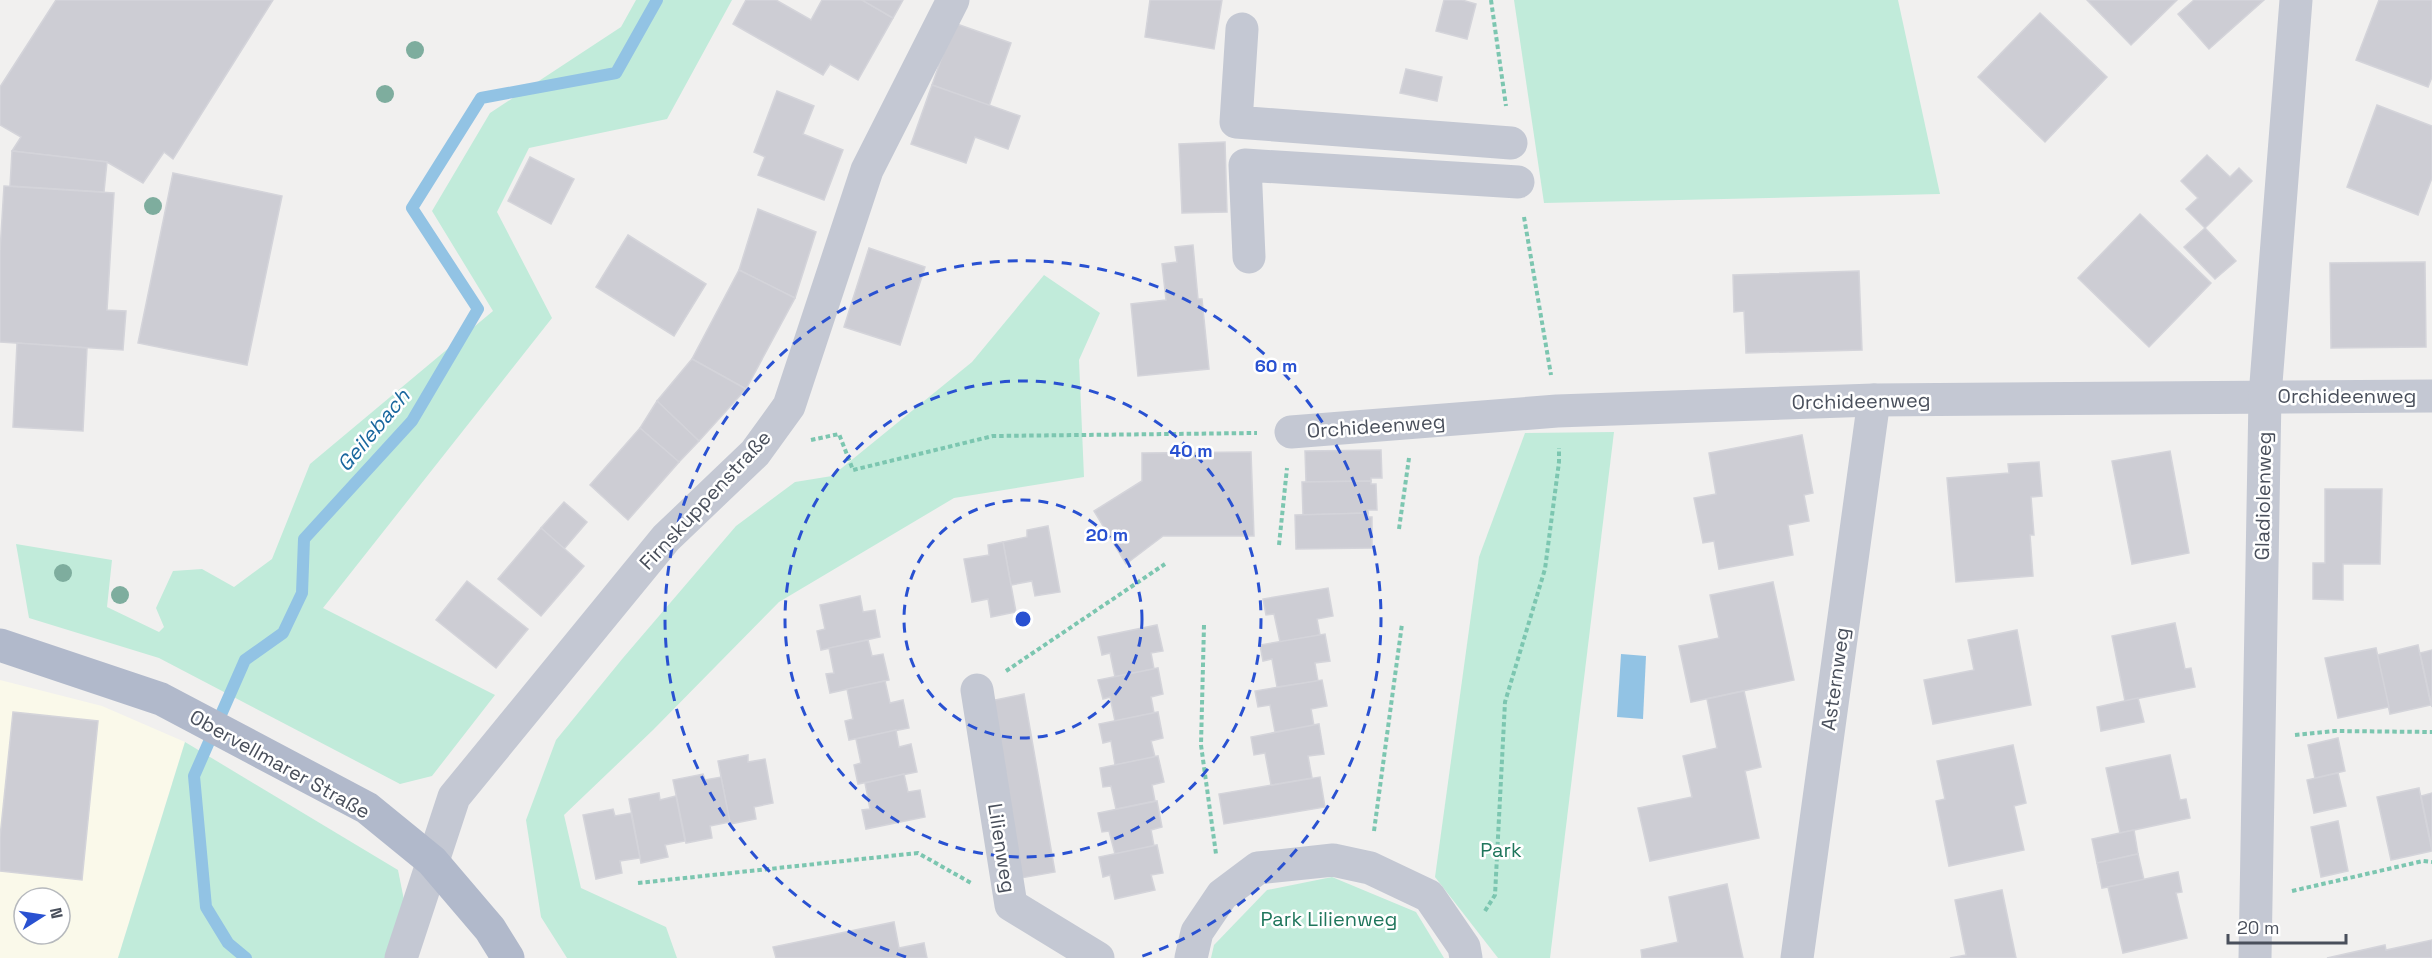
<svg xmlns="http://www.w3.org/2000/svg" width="2432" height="958" viewBox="0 0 2432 958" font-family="'Space Grotesk',sans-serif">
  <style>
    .commercial { fill: #faf9ea; fill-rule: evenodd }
    .green { fill: #c1ebda }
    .water { fill: #92c3e4 }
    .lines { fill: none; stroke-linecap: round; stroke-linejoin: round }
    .stream { stroke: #92c3e4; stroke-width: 12 }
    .building { fill: #cdcdd4; stroke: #d4d4da; stroke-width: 1.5 }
    .path { stroke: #7cc6b0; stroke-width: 4; stroke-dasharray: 4.5 3; stroke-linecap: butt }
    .minor { stroke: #c4c8d3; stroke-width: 33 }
    .major { stroke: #b1b9cb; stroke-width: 33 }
    .tree { fill: #7ead9e }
    .ring { fill: none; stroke: #2951d1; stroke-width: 3; stroke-dasharray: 10 8 }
    .labels { text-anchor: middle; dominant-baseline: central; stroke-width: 5; stroke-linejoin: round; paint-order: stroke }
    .street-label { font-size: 20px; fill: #494f5b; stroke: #fff }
    .park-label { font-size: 20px; fill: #1f765c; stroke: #fff }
    .water-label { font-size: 21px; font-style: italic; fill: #19679e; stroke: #fff }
    .centre { fill: #2951d1; stroke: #fff; stroke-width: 3 }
    .ring-label { font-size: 18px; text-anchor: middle; font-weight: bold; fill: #2951d1; stroke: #fff; stroke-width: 5; stroke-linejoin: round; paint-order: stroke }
  </style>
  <rect width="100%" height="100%" fill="#f1f0ef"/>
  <path class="commercial" d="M0 680 102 706 185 742 118 958H0ZM24 898H60V934H24Z"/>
  <g class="green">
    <path d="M636 0H732L667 119 529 148 497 212 552 318 323 608 495 695 432 776 400 784 159 658 29 618 16 544 112 560 107 607 159 632 164 627 156 608 173 571 202 569 234 587 272 559 310 464 493 311 432 211 490 113 621 27Z"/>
    <path d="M1514 0H1898L1940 194 1544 203Z"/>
    <path d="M1044 275 1100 313 1079 360 1084 477 954 498 779 602 653 730 564 815 581 888 666 927 677 958H567L541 917 526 820 556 740 623 658 736 526 795 482 832 476 972 362Z"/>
    <path d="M1614 432 1550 958H1498L1435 877 1479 557 1525 433Z"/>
    <path d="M185 742 398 870 404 900 385 958H118Z"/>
    <path d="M1332 877 1416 912 1444 958H1211L1214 945 1267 890Z"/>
  </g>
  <path class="water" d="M1621 654 1646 656 1643 719 1617 717Z"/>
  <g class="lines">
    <path class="stream" d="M246 958 228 943 206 907 194 776 245 660 283 633 302 593 304 539 412 421 478 309 412 208 481 98 616 73 657 0"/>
  </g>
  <g class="building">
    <path d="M56 0H273L173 159 164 152 143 183 107 162 12 151 21 137 0 125V87Z"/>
    <path d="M746 0H776L811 20 822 0H862L893 18 858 80 830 64 823 75 733 24Z"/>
    <path d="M862 0H903L893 18Z"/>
    <path d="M1150 0H1222L1214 49 1145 37Z"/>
    <path d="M1444 0H1462L1476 4 1467 39 1436 31Z"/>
    <path d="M2087 0H2177L2131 45Z"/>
    <path d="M2194 0H2264L2209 49 2178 14Z"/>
    <path d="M2379 0H2432V77L2428 87 2356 60Z"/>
    <path d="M2040 13 2107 77 2045 142 1978 77Z"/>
    <path d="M954 23 1011 43 989 106 932 85Z"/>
    <path d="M1406 69 1442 77 1437 101 1400 93Z"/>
    <path d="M932 85 1020 116 1008 149 975 137 966 163 911 144Z"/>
    <path d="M777 91 814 106 803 134 843 150 824 200 758 175 765 157 754 152Z"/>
    <path d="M2377 105 2432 126V178L2418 215 2347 187Z"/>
    <path d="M1225 142 1227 212 1182 213 1179 144Z"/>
    <path d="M12 151 107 162 104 192 10 186Z"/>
    <path d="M2207 155 2230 177 2239 168 2252 181 2205 228 2186 209 2198 198 2181 181Z"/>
    <path d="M530 157 574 179 551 224 508 201Z"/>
    <path d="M173 173 282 196 247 365 138 343Z"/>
    <path d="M4 186 114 193 107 310 126 311 123 350 0 342V251Z"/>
    <path d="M758 209 816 232 795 298 739 270Z"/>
    <path d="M2140 214 2211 283 2149 347 2078 278Z"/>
    <path d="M2205 228 2236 261 2215 279 2184 247Z"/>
    <path d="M628 235 706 284 674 336 596 287Z"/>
    <path d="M1193 245 1198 299H1202L1209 369 1138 376 1131 304 1166 300 1162 264 1177 262 1175 247Z"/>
    <path d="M869 248 925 267 900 345 844 327Z"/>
    <path d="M2425 262 2426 347 2331 348 2330 263Z"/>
    <path d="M739 270 795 298 746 389 692 359Z"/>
    <path d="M1859 271 1862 350 1746 353 1744 311 1734 312 1733 275Z"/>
    <path d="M17 343 87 348 83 431 13 427Z"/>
    <path d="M692 359 746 389 699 441 657 401Z"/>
    <path d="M657 401 699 441 679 462 640 428Z"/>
    <path d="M640 428 679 462 628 520 590 485Z"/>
    <path d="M1802 435 1813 493 1804 495 1809 521 1788 525 1793 555 1719 569 1714 541 1703 543 1694 498 1716 494 1709 453Z"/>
    <path d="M1381 450 1382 478H1371V481L1306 482 1305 451Z"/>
    <path d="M2170 451 2189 553 2132 564 2112 461Z"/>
    <path d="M1251 452 1254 536H1163L1126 564 1094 511 1142 481V453Z"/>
    <path d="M2039 462 2042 496 2031 497 2034 535H2030L2033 576 1956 582 1947 478 2009 473 2008 464Z"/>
    <path d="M1371 481V484H1376L1377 510H1368V513L1303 515 1302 482Z"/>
    <path d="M2325 489H2382L2380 564H2343V600L2313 599V563H2325Z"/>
    <path d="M564 502 587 522 564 549 541 528Z"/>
    <path d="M1368 513V517H1372V548L1296 549 1295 515Z"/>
    <path d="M1048 526 1060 592 1035 596 1032 581 1011 585 1003 542 1027 537V530Z"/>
    <path d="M541 528 584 566 541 616 498 579Z"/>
    <path d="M1003 542 1016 612 991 617 988 599 972 602 964 559 989 555 988 545Z"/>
    <path d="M467 581 528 629 496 668 436 620Z"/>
    <path d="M1773 582 1794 680 1691 702 1679 646 1719 638 1710 595Z"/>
    <path d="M1328 588 1333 616 1317 619 1320 635 1280 642 1274 614 1266 615 1263 599Z"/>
    <path d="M860 596 863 612 875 610 880 637 821 650 817 631 825 629 820 605Z"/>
    <path d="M2175 623 2185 669 2191 668 2195 687 2125 701 2112 636Z"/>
    <path d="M1157 625 1163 651 1151 653 1154 669 1115 677 1110 653 1102 655 1098 637Z"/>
    <path d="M2017 630 2031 705 1933 724 1924 680 1974 670 1968 640Z"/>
    <path d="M1325 634 1330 661 1315 663 1318 681 1277 687 1272 659 1263 661 1260 645Z"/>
    <path d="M868 640 872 656 883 654 889 680 830 693 826 674 834 673 829 648Z"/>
    <path d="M2418 645 2431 705 2390 714 2377 655Z"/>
    <path d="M2376 648 2389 707 2338 718 2325 658Z"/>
    <path d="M2432 650V707L2420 653Z"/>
    <path d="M1158 668 1163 694 1151 697 1154 713 1115 721 1110 697 1103 699 1098 680Z"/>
    <path d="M1322 680 1327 706 1311 709 1314 726 1275 732 1270 705 1258 707 1255 691Z"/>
    <path d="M885 681 890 703 903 700 909 728 849 740 845 721 853 719 847 689Z"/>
    <path d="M1744 691 1761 767 1745 771 1759 838 1650 861 1638 808 1692 797 1683 756 1717 748 1707 699Z"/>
    <path d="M1024 694 1055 872 1021 878 990 701Z"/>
    <path d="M2138 698 2144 722 2101 731 2097 707Z"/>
    <path d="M13 712 98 721 82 880 0 871V837Z"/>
    <path d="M1158 712 1163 738 1151 741 1155 757 1115 765 1111 741 1103 743 1099 724Z"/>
    <path d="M1319 724 1324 754 1308 756 1312 778 1271 785 1265 753 1254 755 1251 737Z"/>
    <path d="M896 730 899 747 911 744 917 772 858 784 854 765 861 763 856 739Z"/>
    <path d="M2338 738 2345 771 2315 778 2308 745Z"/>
    <path d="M2013 745 2026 803 2014 806 2024 850 1949 866 1936 801 1945 799 1937 761Z"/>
    <path d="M748 755V762L765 759 773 803 754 807 756 819 730 824 718 761Z"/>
    <path d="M2170 755 2180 800 2186 799 2190 818 2120 833 2106 768Z"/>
    <path d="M1158 756 1164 782 1152 785 1155 801 1116 809 1111 786 1103 787 1100 768Z"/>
    <path d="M2338 773 2346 806 2314 813 2307 780Z"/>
    <path d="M703 774 705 780 721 777 730 822 710 826 712 838 686 843 673 780Z"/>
    <path d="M904 774 908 792 920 790 925 817 866 829 862 810 870 809 865 783Z"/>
    <path d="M1320 777 1325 807 1224 824 1219 794Z"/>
    <path d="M2419 788 2432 851 2391 860 2377 797Z"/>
    <path d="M659 793 660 800 676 796 685 841 665 845 668 857 641 863 629 799Z"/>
    <path d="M2432 793V848L2421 796Z"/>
    <path d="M1157 801 1162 827 1151 830 1154 846 1115 854 1109 831 1102 832 1098 813Z"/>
    <path d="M613 809 615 816 631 813 640 858 620 861 622 873 596 879 583 815Z"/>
    <path d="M2338 821 2348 871 2321 877 2311 827Z"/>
    <path d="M2134 830 2138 854 2097 863 2092 839Z"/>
    <path d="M1157 845 1163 873 1151 875 1155 890 1115 899 1110 875 1103 877 1099 857Z"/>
    <path d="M2138 854 2144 880 2102 888 2097 863Z"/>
    <path d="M2178 872 2182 892 2176 893 2187 938 2123 953 2108 887Z"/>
    <path d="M1727 884 1743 958H1642L1641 950 1678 942 1669 897Z"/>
    <path d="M2002 890 2016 958H1950L1966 955 1955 900Z"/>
    <path d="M894 922 899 948 924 943 927 958H776L773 947Z"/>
    <path d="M2432 940V958H2327L2385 945 2386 950Z"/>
  </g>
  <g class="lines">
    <g class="path">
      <path d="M1491 0 1506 106"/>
      <path d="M1524 217 1551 375"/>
      <path d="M811 440 839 434 853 470 993 436 1257 433"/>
      <path d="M1399 529 1409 458"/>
      <path d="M1279 545 1287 468"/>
      <path d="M1204 625 1201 745 1216 854"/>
      <path d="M1006 671 1165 564"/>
      <path d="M2295 735 2335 731 2432 732"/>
      <path d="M1374 831 1402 624"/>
      <path d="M638 883 918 853 971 883"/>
      <path d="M2292 891 2423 861 2432 862"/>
      <path d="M1485 911 1495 895 1505 702 1545 569 1559 462V448"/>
    </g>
    <g class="minor">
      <path d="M1242 29 1236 122 1511 143"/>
      <path d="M1249 257 1245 165 1518 182"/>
      <path d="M1291 432 1557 411 1874 400 2432 396"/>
      <path d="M977 690 1011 905 1098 958"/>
      <path d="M401 958 454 797 666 538 755 453 789 406 867 170 953 0"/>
      <path d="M1191 958 1197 932 1222 895 1258 868 1333 860 1370 868 1429 896 1464 947 1466 958"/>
      <path d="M1797 958 1874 400"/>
      <path d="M2255 958 2265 396 2296 0"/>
    </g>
    <path class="major" d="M0 645 161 699 367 808 432 861 490 929 508 958"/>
  </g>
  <g class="tree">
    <circle cx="415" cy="50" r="9"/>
    <circle cx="385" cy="94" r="9"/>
    <circle cx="153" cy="206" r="9"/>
    <circle cx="63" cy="573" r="9"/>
    <circle cx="120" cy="595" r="9"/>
  </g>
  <g class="ring">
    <circle cx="1023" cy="619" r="119"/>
    <circle cx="1023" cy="619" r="238"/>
    <path d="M906 957A358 358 0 1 1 1140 957"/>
  </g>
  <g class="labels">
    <g class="street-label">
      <text x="2347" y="396">Orchideenweg</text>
      <text transform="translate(1861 401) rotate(-1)">Orchideenweg</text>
      <text transform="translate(1376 426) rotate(-4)">Orchideenweg</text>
      <text transform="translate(2263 496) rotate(-89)">Gladiolenweg</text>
      <text transform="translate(705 500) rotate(-47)">Firnskuppenstraße</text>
      <text transform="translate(1835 679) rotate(-82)">Asternweg</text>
      <text transform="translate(280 764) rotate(29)">Obervellmarer Straße</text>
      <text transform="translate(1002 848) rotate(81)">Lilienweg</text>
    </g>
    <g class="park-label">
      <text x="1501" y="850">Park</text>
      <text x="1329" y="919">Park Lilienweg</text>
    </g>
    <g class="water-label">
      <text transform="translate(373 430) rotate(-50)">Geilebach</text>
    </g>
  </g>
  <circle cx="1023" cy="619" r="9" class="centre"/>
  <g class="ring-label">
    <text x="1276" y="372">60 m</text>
    <text x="1191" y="457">40 m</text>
    <text x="1107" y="541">20 m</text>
  </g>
  <g transform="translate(42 916) rotate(78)"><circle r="28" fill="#ffffff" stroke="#b6b9bd" stroke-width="1.5"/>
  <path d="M0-4.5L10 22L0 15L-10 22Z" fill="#2951d1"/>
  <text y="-9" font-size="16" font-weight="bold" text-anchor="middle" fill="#494f5b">N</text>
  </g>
  <path d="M2228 934v9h118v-9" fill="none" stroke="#494f5b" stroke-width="3"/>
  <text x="2237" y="934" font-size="18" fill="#494f5b" stroke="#ffffff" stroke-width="4.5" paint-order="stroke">20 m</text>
</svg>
